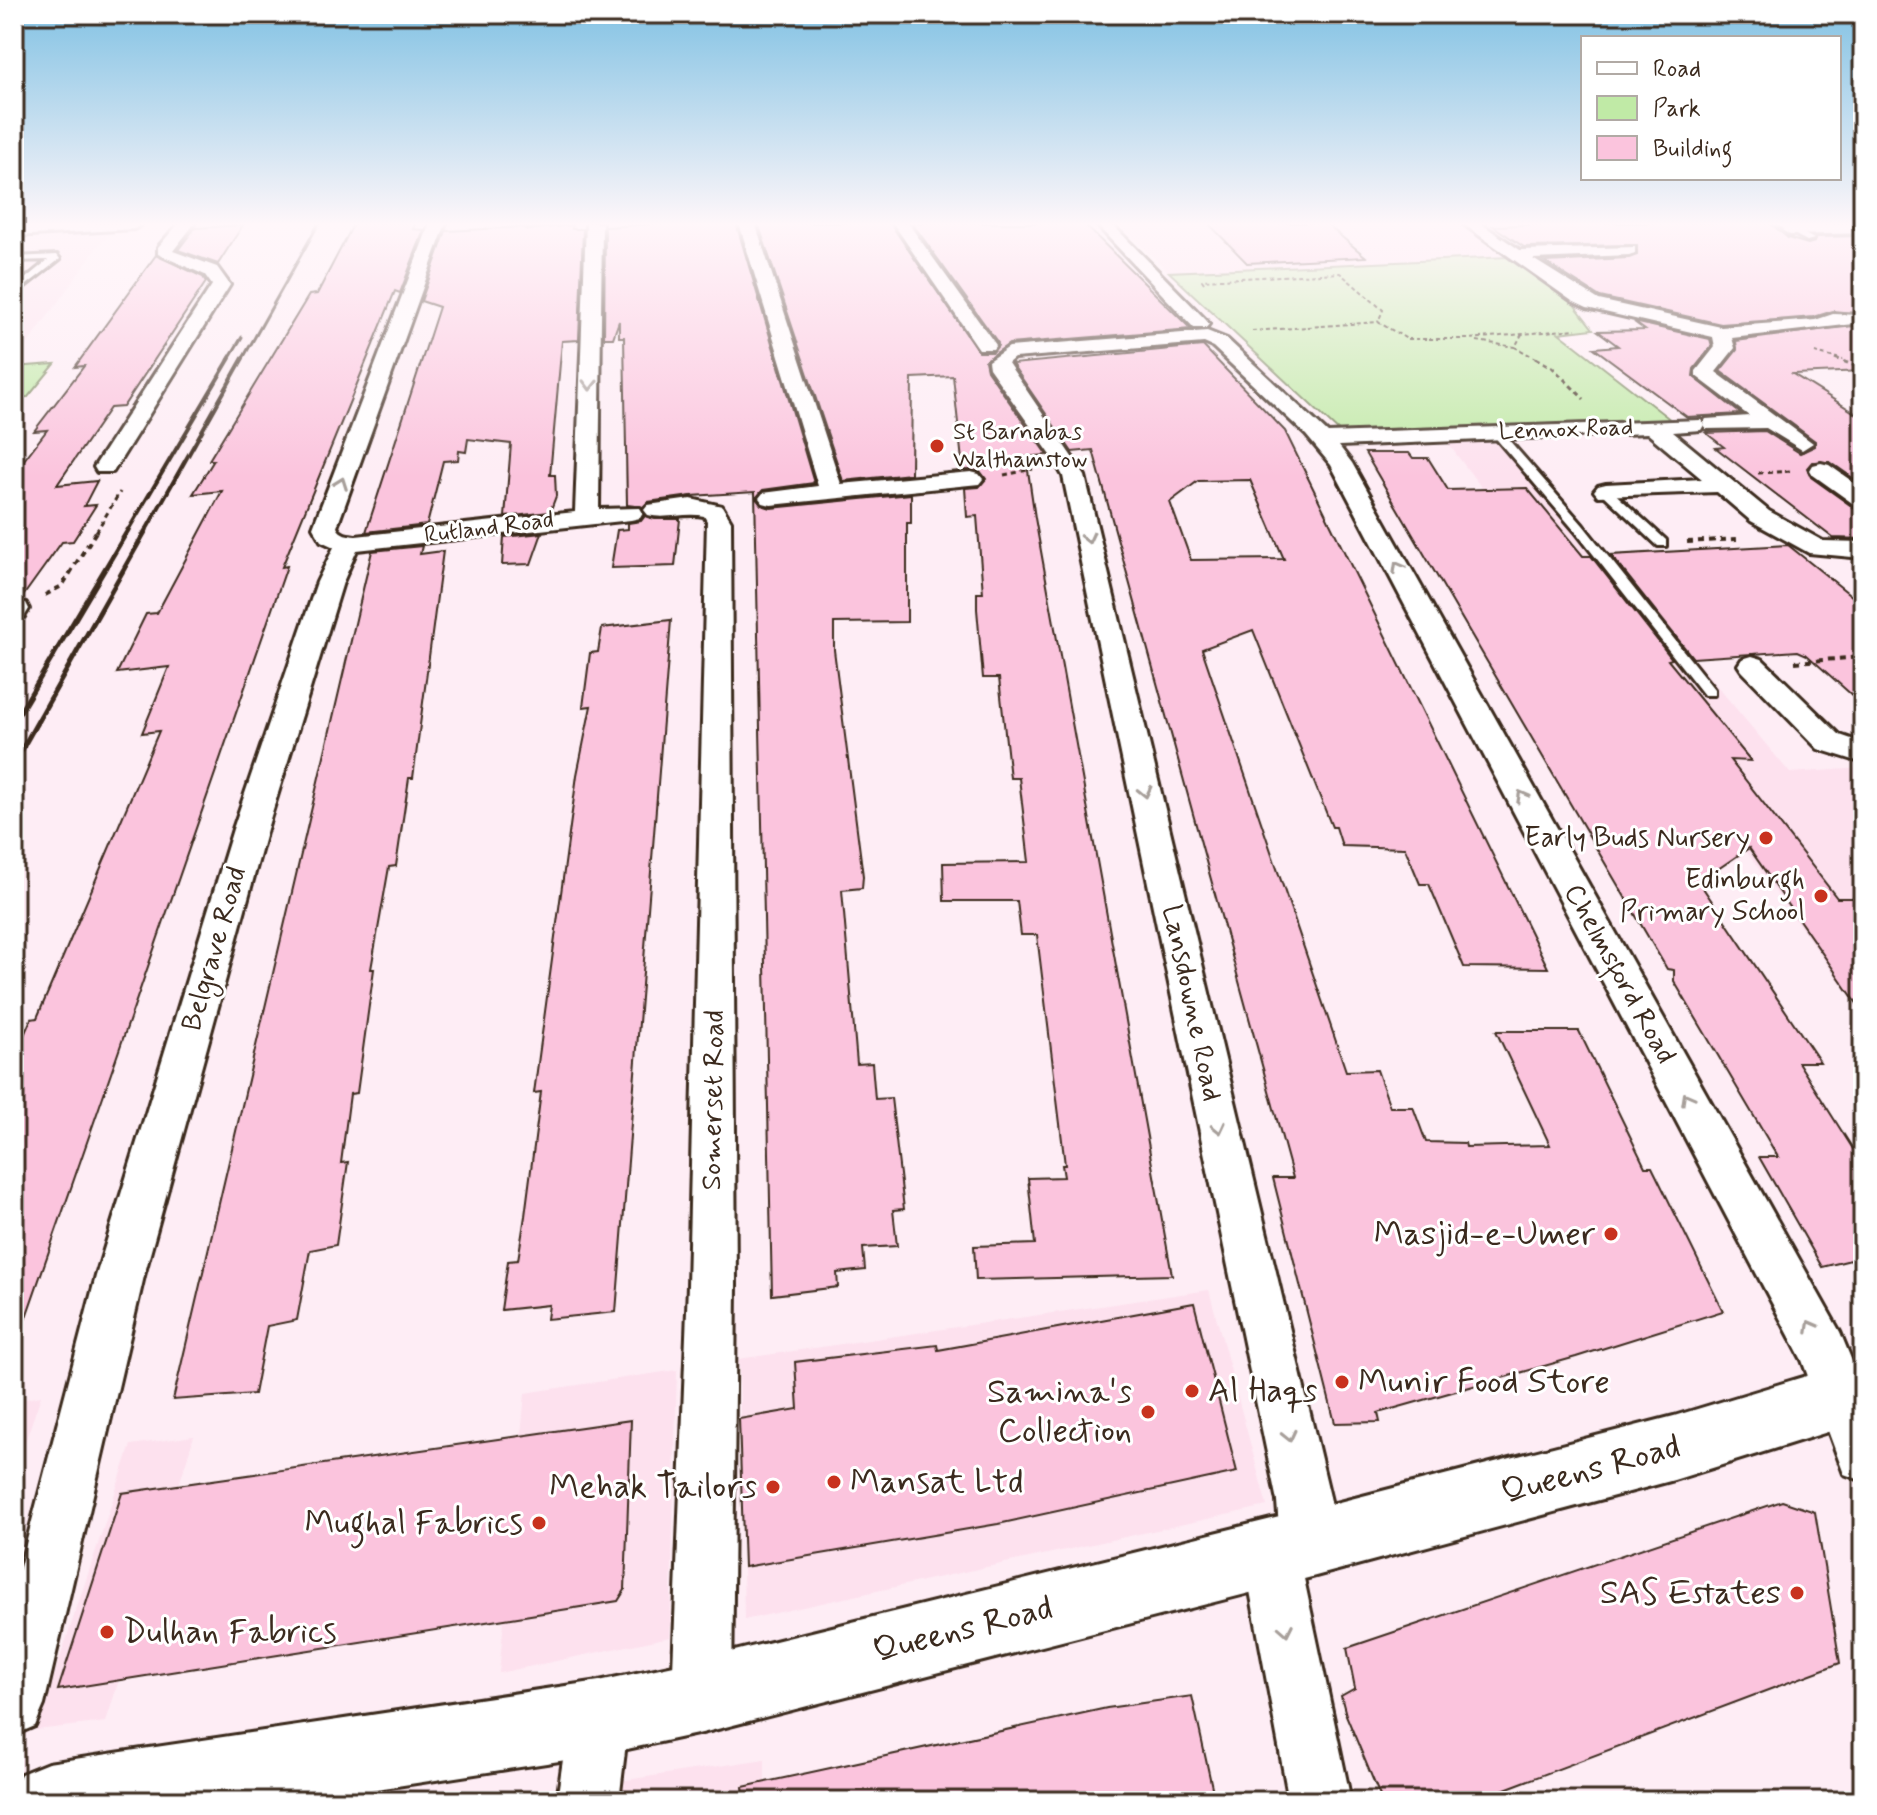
<svg xmlns="http://www.w3.org/2000/svg" width="1877" height="1815" viewBox="0 0 1877 1815" font-family="Mynerve,sans-serif">
  <style>
    .built { fill: #fde1ee }
    .green { fill: #c0eaa6; stroke: #7e8a62; stroke-width: 2 }
    .building { fill: #fbc4dd; stroke: #3b2a1e; stroke-width: 2; fill-rule: evenodd }
    .lines { fill: none; stroke-linecap: round; stroke-linejoin: round }
    .lane-casing { stroke: #3b2a1e; stroke-width: 6 }
    .street-casing { stroke: #3b2a1e; stroke-width: 6 }
    .secondary-casing { stroke: #3b2a1e; stroke-width: 6 }
    .path-far2 { stroke: #3b2a1e; stroke-width: 2; stroke-dasharray: 4 3; stroke-linecap: butt }
    .path-far1 { stroke: #3b2a1e; stroke-width: 3; stroke-dasharray: 5 4; stroke-linecap: butt }
    .path { stroke: #3b2a1e; stroke-width: 4; stroke-dasharray: 6 5; stroke-linecap: butt }
    .lane { fill: #fff; fill-rule: evenodd }
    .street { fill: #fff; fill-rule: evenodd }
    .secondary { fill: #fff; fill-rule: evenodd }
    .rail-far3 { stroke: #3b2a1e; stroke-width: 3 }
    .rail-far2 { stroke: #3b2a1e; stroke-width: 4 }
    .rail-far1 { stroke: #3b2a1e; stroke-width: 5 }
    .rail { stroke: #3b2a1e; stroke-width: 6 }
    .oneway { stroke: #a79f9a }
    .poi-dot { fill: #c8321e; stroke: #fff; stroke-width: 3 }
    .labels { text-anchor: middle; dominant-baseline: central; stroke-width: 6; stroke-linejoin: round; paint-order: stroke }
    .far-street-label { font-size: 24px; fill: #3b2a1e; stroke: #fff }
    .far-poi-label { font-size: 24px; fill: #3b2a1e; stroke: #fff; text-anchor: start }
    .poi-label { font-size: 28px; fill: #3b2a1e; stroke: #fff; text-anchor: end }
    .street-label { font-size: 28px; fill: #3b2a1e; stroke: #fff }
    .near-poi-label { font-size: 34px; fill: #3b2a1e; stroke: #fff; text-anchor: end }
    .near-street-label { font-size: 34px; fill: #3b2a1e; stroke: #fff }
  </style>
  <rect width="100%" height="100%" fill="#feedf5"/>
  <filter id="ink" filterUnits="userSpaceOnUse"><feTurbulence type="fractalNoise" baseFrequency=".0125" numOctaves="2"/><feDisplacementMap in="SourceGraphic" scale="16" xChannelSelector="R" yChannelSelector="G"/><feConvolveMatrix kernelMatrix="1 2 1 2 8 2 1 2 1" color-interpolation-filters="sRGB"/></filter>
  <g filter="url(#ink)">
    <g class="built">
      <path d="M1117 223H1458L1509 257 1169 272Z"/>
      <path d="M115 228 96 249 14 363V233Z"/>
      <path d="M1508 437 1790 773 1863 768V1014L1548 575 1446 441Z"/>
      <path d="M1209 1290 1267 1506 744 1620 739 1359Z"/>
      <path d="M677 1370 670 1637 499 1673 525 1393Z"/>
      <path d="M41 1396 14 1474V1401Z"/>
      <path d="M194 1436 106 1722 36 1730 131 1445Z"/>
      <path d="M765 1759V1801H618L620 1781Z"/>
    </g>
    <g class="green">
      <path d="M1509 257 1569 298 1593 329 1559 333 1671 420 1342 434 1169 272Z"/>
      <path d="M55 364 28 397 14 398V367Z"/>
    </g>
    <g class="building">
      <path d="M354 223H415L413 229 424 230 400 293 395 291 282 567 287 566 101 1102 19 1337 14 1336V1058L31 1019 37 1018 159 731 142 733 169 667 117 673 146 614 157 613 222 491 193 494 214 460H209L309 295 317 294Z"/>
      <path d="M670 223H736L814 483 763 490 756 498 761 505 771 508 911 494V523H907V622L834 623V650L863 876 862 888 842 890 857 1064 872 1063 875 1099 891 1098 904 1209 893 1210 897 1246 863 1248 865 1270 837 1273 838 1287 772 1295 755 492 691 496 648 502 643 507 627 505 624 337H619V321L613 338H604L605 227Z"/>
      <path d="M758 223H890L979 352H993L998 343 912 223H1083L1191 329 1009 344 985 361 987 370 1047 455 1026 457 1035 518 1172 1275 976 1280 974 1246 1035 1244 1028 1178 1064 1177 1062 1165H1065L1037 935H1021L1017 901H944L943 863 1029 862 1019 778H1010L999 678H983L977 609V593H983L977 516 967 517 965 488 979 487 986 479 980 471 963 470 953 376 912 378 911 474 843 481Z"/>
      <path d="M1208 223H1325L1366 257 1247 263Z"/>
      <path d="M1576 223H1770L1788 238 1808 244 1815 242 1816 237 1863 236V314L1833 311 1814 317 1721 324 1600 297 1545 262 1629 258 1637 255V245L1524 247 1493 226Z"/>
      <path d="M243 225 218 264 178 250 195 228Z"/>
      <path d="M572 225V229H583L579 340 562 341 550 475H555L556 496 550 512 505 517 511 444 468 439 466 452 459 451 458 460 443 461 427 525 366 532 439 307 421 301 446 231 522 227 528 230Z"/>
      <path d="M156 255 203 277 206 282 123 407 110 408 57 485 97 481 84 506 96 505 73 541 62 542 21 599 14 598V473L47 430 34 431 84 366 75 367Z"/>
      <path d="M1634 322 1710 339 1712 346 1694 369 1693 376 1741 414 1687 417 1594 348 1618 346 1598 331 1645 330Z"/>
      <path d="M1863 324V371L1793 374 1863 418V485L1830 462H1812L1807 468 1811 477 1853 507 1863 510V539L1833 538 1716 448 1724 447 1706 433 1765 431 1800 453 1815 446V441L1720 371 1737 350 1736 341Z"/>
      <path d="M1203 346 1285 431 1548 968 1464 967 1429 884H1420L1405 848 1342 846 1336 827H1332L1253 630 1202 649 1346 1071 1377 1070 1390 1107H1413L1426 1142 1465 1143 1466 1147 1550 1145 1496 1031H1579L1645 1167H1652L1723 1311 1576 1357 1378 1413 1380 1422 1335 1423 1273 1178H1293L1093 450 1072 452 1012 364ZM1250 480 1284 559 1191 560 1170 502 1198 481Z"/>
      <path d="M1365 453H1409L1413 458H1428L1448 490 1527 488 1583 556H1591L1672 659 1668 660 1751 761 1730 760 1837 898H1863V1012L1749 848 1699 882 1820 1062H1798L1853 1149 1863 1147V1257L1822 1267 1759 1157H1778L1674 981V970L1667 969Z"/>
      <path d="M645 516 655 519H680L675 566 611 568 617 530 628 529V523L641 521Z"/>
      <path d="M542 533 531 564 502 565 504 537Z"/>
      <path d="M1788 545 1863 605V705L1807 655 1798 651 1693 658 1611 555Z"/>
      <path d="M422 546 420 554 443 551 413 778H409L396 866 389 867 371 969H374L357 1093 350 1094 341 1163 348 1162 336 1245 310 1250 297 1320 267 1326 254 1394 173 1400 372 551Z"/>
      <path d="M671 620 616 1312 547 1319 549 1305 501 1310 508 1261 518 1260 525 1216 541 1092 534 1093 577 775 591 706 583 707 590 653 598 652 602 628Z"/>
      <path d="M1194 1303 1237 1472 998 1524 744 1567 739 1419 798 1409 795 1362 937 1345 938 1350Z"/>
      <path d="M631 1420 625 1590 618 1601 58 1690 122 1493Z"/>
      <path d="M1782 1501 1815 1512 1840 1663 1473 1801H1382L1346 1715 1341 1696 1355 1688 1347 1648Z"/>
      <path d="M1192 1696 1215 1801H745L743 1787 1107 1708Z"/>
    </g>
    <g class="lines">
      <defs>
        <g id="lane">
          <path d="M526 223H570L528 227 524 225Z"/>
          <path d="M1773 223H1784L1814 239 1807 241Z"/>
          <path d="M57 255 60 259 14 295V288L48 260 14 261V257Z"/>
          <path d="M1493 431H1501L1583 525 1714 689V695H1704L1575 531 1493 435Z"/>
          <path d="M1602 489H1610L1666 540V546H1658L1602 493Z"/>
        </g>
        <g id="street">
          <path d="M179 223H195L173 251 217 267 230 285 113 472H97L94 467 212 285 205 275 158 254V247Z"/>
          <path d="M430 223H446L337 527C341 535 348 535 356 536L575 512 586 223H602L599 509 640 508 643 513 640 518 631 520 357 550 343 582 267 829 144 1276 44 1705 35 1726 14 1735V1590L96 1276 233 829 317 582 334 547 321 541 313 527Z"/>
          <path d="M739 223H755L841 484 971 472 979 474 983 479 979 484 771 505 763 503 759 498 763 493 818 486Z"/>
          <path d="M893 223H908L996 345 993 349H979Z"/>
          <path d="M1095 223H1111L1206 320 1209 324 1206 328H1194Z"/>
          <path d="M1462 223H1480L1520 250 1635 247V253L1629 255 1533 259 1599 300 1721 327 1815 320 1833 314 1860 315 1863 319 1860 323 1854 324 1732 338 1735 348 1716 372 1813 443 1802 450 1766 428 1706 429 1703 424 1706 419 1749 416 1696 376V371L1715 347 1713 337 1587 308 1572 301Z"/>
          <path d="M1863 223V233L1790 235 1782 230 1790 225Z"/>
          <path d="M1207 331 1227 339 1328 433 1701 420 1704 425 1701 430 1673 432 1769 511 1823 541 1863 542V558L1809 553 1751 521 1717 492 1598 496 1594 491 1598 486 1606 484 1702 479 1647 433 1339 446 1352 463 1840 1332 1863 1388V1481L1844 1474 1802 1360 1331 465 1306 435 1213 347 1204 343 1014 358 1008 363 1085 476 1331 1501 1336 1544 1328 1564 1308 1572 1302 1569 1351 1801H1289L1243 1553 1251 1533 1271 1525 1279 1529 1277 1501 1063 476 1053 458 989 368 988 361 1009 347Z"/>
          <path d="M1821 463 1829 465 1863 489V507L1855 505 1813 475 1810 470 1813 465Z"/>
          <path d="M691 499 722 506 731 521 736 1285 732 1696 723 1717 702 1726 681 1717 672 1696 688 1285 707 521 704 516C685 512 666 520 648 515L644 510 648 505Z"/>
          <path d="M14 601 26 603 29 609 24 617 14 619Z"/>
          <path d="M1752 656 1762 659 1840 735 1863 743V763L1818 749 1742 671 1738 665 1742 659Z"/>
          <path d="M599 1688 620 1697 629 1718 619 1801H557L569 1718 578 1697Z"/>
        </g>
        <g id="secondary">
          <path d="M143 223 134 229 14 236V224Z"/>
          <path d="M1863 1359V1421L1674 1480 1308 1578 702 1733 599 1755 299 1801H14V1790L21 1774 48 1763 599 1681 702 1659 1308 1510 1674 1416Z"/>
        </g>
      </defs>
      <use href="#lane" class="lane-casing"/>
      <use href="#street" class="street-casing"/>
      <use href="#secondary" class="secondary-casing"/>
      <g class="path-far2">
        <path d="M1204 283 1202 280 1340 273 1383 310 1378 322"/>
        <path d="M1252 331 1378 322 1407 339H1469L1576 329"/>
        <path d="M1522 334 1515 347 1539 360"/>
        <path d="M1477 341 1515 347"/>
        <path d="M1815 353 1843 360"/>
      </g>
      <g class="path-far1">
        <path d="M1535 358 1552 367 1584 399"/>
        <path d="M1835 358 1863 369"/>
        <path d="M1758 473 1792 471"/>
        <path d="M1004 475 1033 469"/>
        <path d="M96 532 120 492"/>
      </g>
      <g class="path">
        <path d="M1687 542 1737 539"/>
        <path d="M45 595 62 586 97 530"/>
        <path d="M1795 662 1863 657"/>
      </g>
      <use href="#lane" class="lane"/>
      <use href="#street" class="street"/>
      <use href="#secondary" class="secondary"/>
      <g class="rail-far3">
        <path d="M228 360 242 337"/>
        <path d="M242 360 319 223"/>
      </g>
      <g class="rail-far2">
        <path d="M127 532 230 358"/>
        <path d="M145 532 243 358"/>
      </g>
      <g class="rail-far1">
        <path d="M14 722 128 530"/>
        <path d="M22 749 146 530"/>
      </g>
      <path class="rail" d="M14 763 23 747"/>
    </g>
    <defs><path id="oneway-chevron" d="M-2-3.5L2.5 0L-2 3.5" fill="none" stroke-width="1.6" stroke-linecap="round" stroke-linejoin="round" transform="scale(2)"/></defs>
    <g class="oneway">
      <use href="#oneway-chevron" transform="translate(590 385) rotate(91)"/>
      <use href="#oneway-chevron" transform="translate(341 483) rotate(-70)"/>
      <use href="#oneway-chevron" transform="translate(1088 538) rotate(77)"/>
      <use href="#oneway-chevron" transform="translate(1398 567) rotate(-119)"/>
      <use href="#oneway-chevron" transform="translate(1145 792) rotate(77)"/>
      <use href="#oneway-chevron" transform="translate(1522 796) rotate(-119)"/>
      <use href="#oneway-chevron" transform="translate(1687 1098) rotate(-119)"/>
      <use href="#oneway-chevron" transform="translate(1219 1128) rotate(77)"/>
      <use href="#oneway-chevron" transform="translate(1811 1326) rotate(-119)"/>
      <use href="#oneway-chevron" transform="translate(1289 1436) rotate(77)"/>
      <use href="#oneway-chevron" transform="translate(1286 1630) rotate(79)"/>
    </g>
  </g>
  <linearGradient id="sky" x2="0" y2="1"><stop stop-color="#80c1e3"/><stop offset="0.47" stop-color="#fff7fa"/><stop offset="1" stop-color="#fff7fa" stop-opacity="0"/></linearGradient>
  <rect width="1877" height="477" fill="url(#sky)"/>
  <g class="poi-dot">
    <circle cx="937" cy="446" r="8"/>
    <circle cx="1766" cy="838" r="8"/>
    <circle cx="1821" cy="896" r="8"/>
    <circle cx="1611" cy="1234" r="8"/>
    <circle cx="1342" cy="1382" r="8"/>
    <circle cx="1192" cy="1391" r="8"/>
    <circle cx="1148" cy="1412" r="8"/>
    <circle cx="834" cy="1482" r="8"/>
    <circle cx="773" cy="1487" r="8"/>
    <circle cx="539" cy="1523" r="8"/>
    <circle cx="1797" cy="1593" r="8"/>
    <circle cx="107" cy="1632" r="8"/>
  </g>
  <g class="labels">
    <g class="far-street-label">
      <text transform="translate(1566 430) rotate(-2)">Lennox Road</text>
      <text transform="translate(489 528) rotate(-7)">Rutland Road</text>
    </g>
    <g class="far-poi-label">
      <text x="953" y="432">St Barnabas<tspan x="953" dy="28">Walthamstow</tspan></text>
    </g>
    <g class="poi-label">
      <text x="1750" y="838">Early Buds Nursery</text>
      <text x="1805" y="880">Edinburgh<tspan x="1805" dy="32">Primary School</tspan></text>
    </g>
    <g class="street-label">
      <text transform="translate(215 949) rotate(-74)">Belgrave Road</text>
      <text transform="translate(1619 974) rotate(61)">Chelmsford Road</text>
      <text transform="translate(1191 1003) rotate(78)">Lansdowne Road</text>
      <text transform="translate(714 1100) rotate(-89)">Somerset Road</text>
    </g>
    <g class="near-poi-label">
      <text x="1595" y="1234">Masjid-e-Umer</text>
      <text x="1358" y="1382" text-anchor="start">Munir Food Store</text>
      <text x="1208" y="1391" text-anchor="start">Al Haqs</text>
      <text x="1132" y="1392">Samina's<tspan x="1132" dy="39">Collection</tspan></text>
      <text x="850" y="1482" text-anchor="start">Mansat Ltd</text>
      <text x="757" y="1487">Mehak Tailors</text>
      <text x="523" y="1523">Mughal Fabrics</text>
      <text x="1781" y="1593">SAS Estates</text>
      <text x="123" y="1632" text-anchor="start">Dulhan Fabrics</text>
    </g>
    <g class="near-street-label">
      <text transform="translate(1591 1470) rotate(-15)">Queens Road</text>
      <text transform="translate(963 1630) rotate(-14)">Queens Road</text>
    </g>
  </g>
  <rect width="1877" height="1815" fill="none" stroke="#fff" stroke-width="48"/>
  <rect x="24" y="24" width="1829" height="1767" fill="none" stroke="#3b2a1e" stroke-width="3" filter="url(#ink)"/>
  <rect x="1581" y="36" width="260" height="144" fill="#ffffff" stroke="#b1aaa5" stroke-width="2"/>
  <rect x="1597" y="62" width="40" height="12" fill="#ffffff" stroke="#b1aaa5" stroke-width="2"/>
  <text x="1653" y="76" font-size="24" fill="#3b2a1e">Road</text>
  <rect x="1597" y="96" width="40" height="24" fill="#c0eaa6" stroke="#b1aaa5" stroke-width="2"/>
  <text x="1653" y="116" font-size="24" fill="#3b2a1e">Park</text>
  <rect x="1597" y="136" width="40" height="24" fill="#fbc4dd" stroke="#b1aaa5" stroke-width="2"/>
  <text x="1653" y="156" font-size="24" fill="#3b2a1e">Building</text>
</svg>
